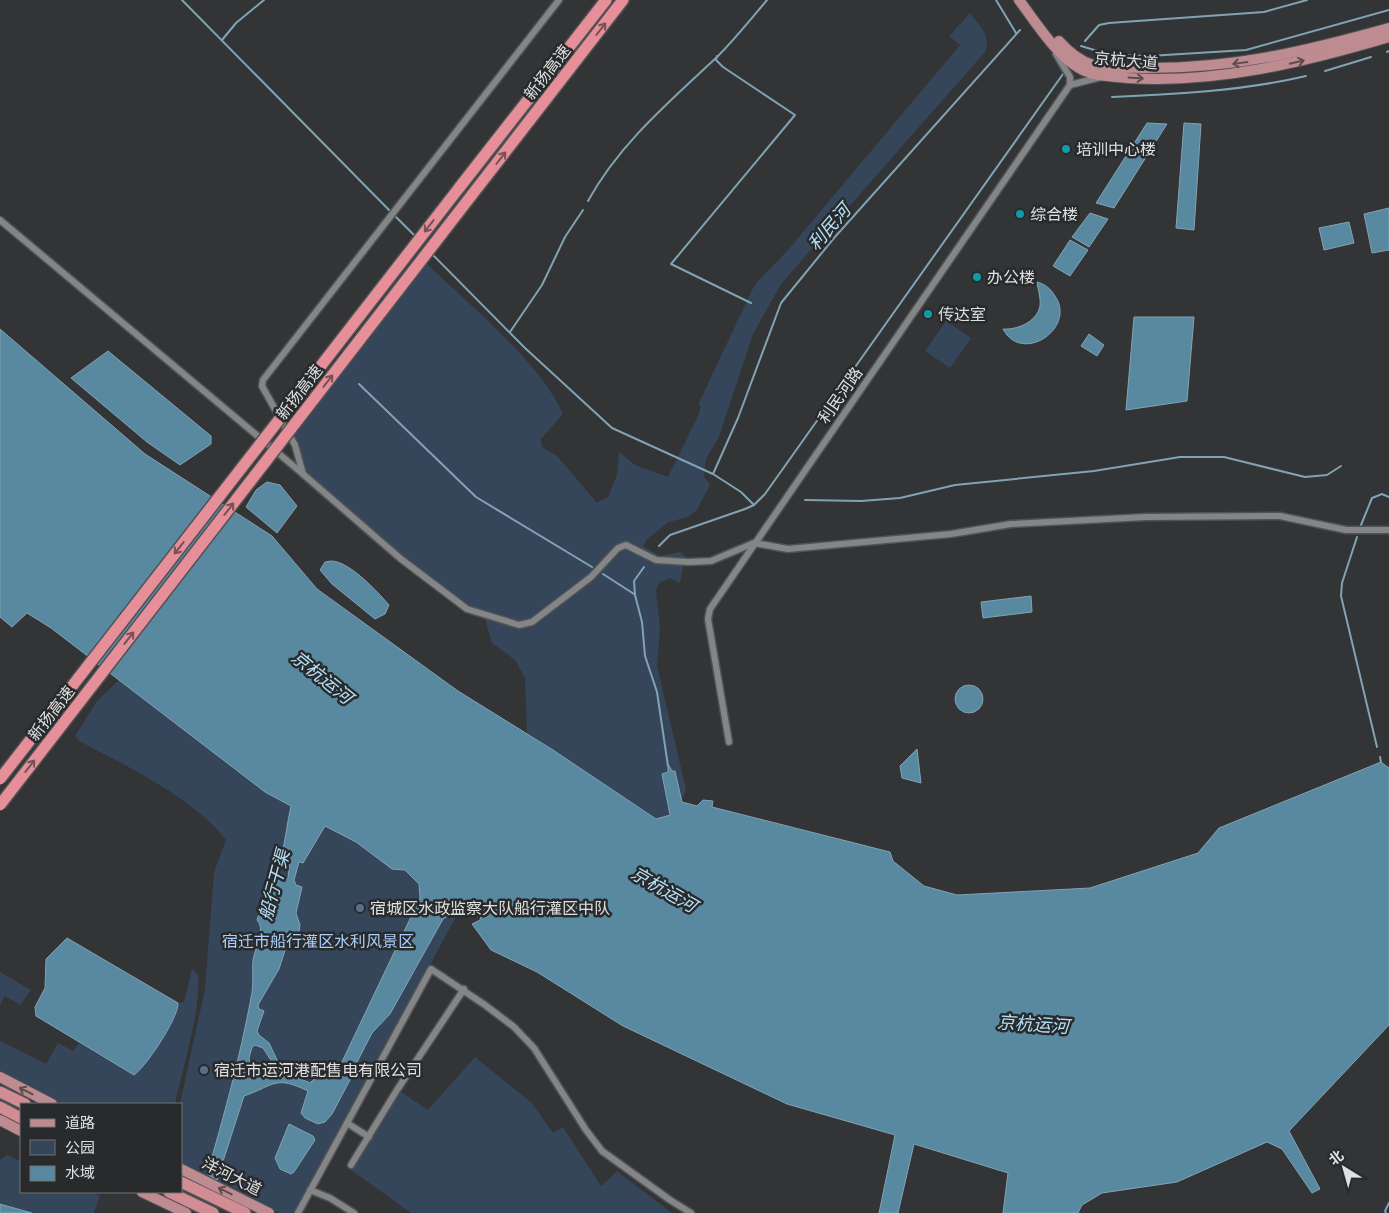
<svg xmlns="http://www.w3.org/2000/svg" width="1389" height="1213" viewBox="0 0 1389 1213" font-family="'IBM Plex Sans','Noto Sans SC',sans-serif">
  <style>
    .green { fill: #35465a }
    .water { fill: #5989a0; stroke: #81a3b4; fill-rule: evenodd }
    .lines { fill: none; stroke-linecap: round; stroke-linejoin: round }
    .stream { stroke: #81a3b4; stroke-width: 2 }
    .minor-casing { stroke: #515254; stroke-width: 9 }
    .primary-casing { stroke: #515254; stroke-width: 12 }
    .trunk-casing { stroke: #515254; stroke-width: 14 }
    .motorway-casing { stroke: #515254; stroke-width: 14 }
    .minor { stroke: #838587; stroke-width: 6 }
    .primary { stroke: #be8b91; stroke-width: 10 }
    .trunk { stroke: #d28d94; stroke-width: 11 }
    .motorway { stroke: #e68f98; stroke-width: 11 }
    .motorway-bridge-casing { stroke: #515254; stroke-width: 14; stroke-linecap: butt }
    .motorway-bridge { stroke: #e68f98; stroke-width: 11 }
    .oneway { stroke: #745257 }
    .oneway2 { stroke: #5c4c4f }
    .culture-dot { fill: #0f9aa8; stroke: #282a2c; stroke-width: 2 }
    .service-dot { fill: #5c6f8a; stroke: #282a2c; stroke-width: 2 }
    .labels { text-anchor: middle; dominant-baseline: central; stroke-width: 5; stroke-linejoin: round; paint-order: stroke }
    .street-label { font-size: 16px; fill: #dee0e1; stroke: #282a2c }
    .poi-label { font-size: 16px; fill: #dee0e1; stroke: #282a2c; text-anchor: start }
    .park-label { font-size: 16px; fill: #aacefb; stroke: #282a2c }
    .water-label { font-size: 18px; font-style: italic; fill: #b5e1f8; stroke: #282a2c }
  </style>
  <rect width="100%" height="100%" fill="#323436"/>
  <g class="green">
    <path d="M970 13C979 25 992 36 985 52L781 284 753 334 719 437 706 459 704 477 710 484 697 510 688 517 669 522 648 538 643 546 660 556 680 552 685 556 680 583 670 578 659 583 656 590 660 629 657 666 686 789C682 804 671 819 654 818L527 733 525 678 515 660 492 643 484 615 436 590 393 558 299 477 291 443 295 434 426 263C469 305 539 360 563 414L541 439 542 447 557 456 597 503 608 497 617 475 619 452 635 465 668 477 698 416 701 406 698 405 752 290 759 280 788 250 960 45 949 36Z"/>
    <path d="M946 321 971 338 950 368 925 351Z"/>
    <path d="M119 680 249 780 465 900 296 1213H279L181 1164 180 1104 205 989 214 872 226 840C195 799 125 765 79 741L75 736 97 701Z"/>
    <path d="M192 969 198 974C202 1006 182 1070 175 1104H63L0 1072V1041L46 1064 58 1043 73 1051 79 1043 134 1075C146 1066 179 1018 178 1003L184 1002Z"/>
    <path d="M0 972 31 990 20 1005 5 996 0 1005Z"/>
    <path d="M475 1057 532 1103 553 1133 563 1127 601 1186 617 1171 672 1213H411L351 1170 401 1092 428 1110Z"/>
    <path d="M7 1155 21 1161V1192H90L100 1196 94 1213H33L0 1203V1160Z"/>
  </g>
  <g class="water">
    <path d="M1147 123 1167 124 1114 208 1096 203Z"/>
    <path d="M1184 123 1201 124 1194 230 1176 228Z"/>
    <path d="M1389 208V250L1372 253 1364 214Z"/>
    <path d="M1090 213 1108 219 1089 247 1072 237Z"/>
    <path d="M1349 222 1354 243 1324 250 1319 228Z"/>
    <path d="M1070 240 1088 250 1070 276 1053 266Z"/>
    <path d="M1037 282C1045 284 1051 289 1055 296 1077 328 1022 365 1003 329 1017 330 1037 322 1040 306 1041 298 1038 290 1037 282Z"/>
    <path d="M1134 317H1194L1187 401 1126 410Z"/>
    <path d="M0 329 145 454 272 536 317 589 458 691 553 750 656 819 670 815 662 774 668 772V764L672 771H675L682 802 697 806 703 800 713 801 712 807 890 852 893 861 924 886 957 895 1090 888 1198 853 1219 828 1381 762 1389 768V1025L1289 1131 1320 1189 1312 1193 1282 1149 1267 1142 1177 1182 1102 1193 1082 1205 1078 1213H1003L1008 1173 914 1144 898 1213H879L895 1135 787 1104 623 1026 537 972 491 950 472 924 480 920 481 916C469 911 453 911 443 919L390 1014 372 1033 356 1064 348 1071 350 1080 332 1114 325 1122 318 1124 305 1118 301 1113 308 1091C275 1075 275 1085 244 1096L217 1180 207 1174C224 1116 240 1057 251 998 254 985 252 972 253 960 255 948 266 930 257 920L260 911 270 900 279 879 285 881 288 878 290 860 281 856C286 839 287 823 291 806L265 792 51 628 27 613 12 627 0 617ZM325 826 356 842 392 869 405 870 419 884 420 898 340 1066 327 1076 316 1077 310 1083 294 1076 291 1071 279 1064 269 1043 259 1035 257 1031 264 1011 259 1009 258 1005 279 969 288 941 299 932 300 925 296 913 302 887 296 885 294 880 299 862 303 863ZM255 1045 263 1048 274 1065 273 1071 263 1075 251 1071 249 1058 252 1047Z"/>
    <path d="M1089 334 1104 345 1097 356 1081 346Z"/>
    <path d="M108 351 211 436V444L180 465 147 442 71 378Z"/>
    <path d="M267 482 280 485 297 506 277 533 246 507 256 490Z"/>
    <path d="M331 561C349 561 377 591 389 605L385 614 375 619 332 584 320 570 325 562Z"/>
    <path d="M1031 596 1032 612 983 618 981 602Z"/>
    <circle cx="969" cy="699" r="14"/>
    <path d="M917 749 921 783 902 778 900 766Z"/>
    <path d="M67 938 178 1003C179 1017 146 1067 134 1075L36 1016 35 1007 45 988 46 959Z"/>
    <path d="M289 1124 313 1136 315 1140 294 1172 291 1174 280 1169 275 1158Z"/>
    <path d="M0 1204 32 1213H0Z"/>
  </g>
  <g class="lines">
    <g class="stream">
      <path d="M182 0 391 212"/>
      <path d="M996 0 1016 33"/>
      <path d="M222 40 236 23 264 0"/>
      <path d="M1085 41 1099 25 1109 23 1264 12 1307 0"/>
      <path d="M1081 46 1111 55 1149 56 1246 50 1389 10"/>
      <path d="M1387 52 1389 51"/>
      <path d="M717 56 716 60 723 67 795 115 671 264 751 303"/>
      <path d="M1325 71 1371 57"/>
      <path d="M1112 97C1177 94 1242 91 1306 76"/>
      <path d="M588 201C619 144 670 101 717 57 735 39 751 19 767 0"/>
      <path d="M395 216 416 237"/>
      <path d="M431 253 525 348 612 428 713 474 741 492 754 505"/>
      <path d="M510 332 542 285 565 237 583 210"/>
      <path d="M359 384 476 497 592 567"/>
      <path d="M713 474 738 418 781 303 834 238 1020 30"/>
      <path d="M805 500 861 501 900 498 955 485 1094 471 1180 457H1224L1305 477 1327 475 1341 466"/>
      <path d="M1361 525 1372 498 1382 494 1389 497"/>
      <path d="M1357 537 1342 583 1341 596 1377 747"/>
      <path d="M659 546 670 535 745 509 754 505 765 494 1063 74"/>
      <path d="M644 567 634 581 635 595 642 622 645 656 657 692 668 766"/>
      <path d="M603 574 634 594"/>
      <path d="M1380 757 1381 762"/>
      <path d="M1386 1213 1385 1211 1389 1203"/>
    </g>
    <defs>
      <g id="minor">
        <path d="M1070 85 1101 77"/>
        <path d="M0 220 303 474 401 559 467 609 519 625 532 622 591 577 618 548 626 545 656 560 688 562 711 561 754 543 788 549 951 534 1011 524 1146 517 1280 516 1346 530H1389"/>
        <path d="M303 474 295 445 262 386 263 380 559 0"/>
        <path d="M729 742 708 619 710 609 1070 85V77L1056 54"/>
        <path d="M347 1123 369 1137"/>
        <path d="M351 1165 397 1090 464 989"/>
        <path d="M310 1190 330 1198 354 1213"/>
        <path d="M298 1213 431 969 485 1005 514 1027 534 1048 586 1130 602 1151 670 1200 691 1213"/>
      </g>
      <g id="primary">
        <path d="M1019 0C1034 20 1057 56 1079 68 1094 77 1111 76 1127 78 1216 84 1304 62 1389 37"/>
        <path d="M1059 41C1068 51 1080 61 1093 65 1108 70 1127 67 1142 68 1232 69 1303 52 1389 28"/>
        <path d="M0 1077 52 1104"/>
        <path d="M0 1120 21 1131"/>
        <path d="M181 1169 269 1213"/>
        <path d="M142 1192 186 1213"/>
      </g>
      <g id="trunk">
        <path d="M0 1092 25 1104"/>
        <path d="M0 1107 21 1118"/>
        <path d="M181 1182 245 1213"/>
        <path d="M169 1192 213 1213"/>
      </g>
      <g id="motorway">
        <path d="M459 188 606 0"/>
        <path d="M471 196 623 0"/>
      </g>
    </defs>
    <use href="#minor" class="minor-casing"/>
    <use href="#primary" class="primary-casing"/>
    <use href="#trunk" class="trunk-casing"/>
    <use href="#motorway" class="motorway-casing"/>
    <use href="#minor" class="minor"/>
    <use href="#primary" class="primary"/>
    <use href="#trunk" class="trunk"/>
    <use href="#motorway" class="motorway"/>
    <defs>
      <g id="motorway-bridge">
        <path d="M0 779 459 188"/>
        <path d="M0 805 471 196"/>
      </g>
    </defs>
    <use href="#motorway-bridge" class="motorway-bridge-casing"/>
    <use href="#motorway-bridge" class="motorway-bridge"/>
  </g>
  <defs><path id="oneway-shaft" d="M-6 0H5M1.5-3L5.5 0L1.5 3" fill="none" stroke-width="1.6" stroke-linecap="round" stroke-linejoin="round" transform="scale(1.25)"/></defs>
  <g class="oneway">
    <use href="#oneway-shaft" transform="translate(601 29) rotate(-52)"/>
    <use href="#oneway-shaft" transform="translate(501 158) rotate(-52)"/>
    <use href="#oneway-shaft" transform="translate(429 226) rotate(128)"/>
    <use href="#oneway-shaft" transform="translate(328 381) rotate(-52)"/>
    <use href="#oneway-shaft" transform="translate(229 509) rotate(-52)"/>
    <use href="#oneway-shaft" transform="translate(179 548) rotate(128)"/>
    <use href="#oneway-shaft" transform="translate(129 638) rotate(-52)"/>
    <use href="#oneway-shaft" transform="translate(30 766) rotate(-52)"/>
  </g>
  <g class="oneway2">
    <use href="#oneway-shaft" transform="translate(1297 62) rotate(-13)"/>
    <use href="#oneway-shaft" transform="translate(1240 63) rotate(172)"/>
    <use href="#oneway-shaft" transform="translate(1136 78) rotate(4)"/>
    <use href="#oneway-shaft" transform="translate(26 1091) rotate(-153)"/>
    <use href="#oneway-shaft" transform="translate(225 1191) rotate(-153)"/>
  </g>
  <g class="culture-dot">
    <circle cx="1066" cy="149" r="5"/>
    <circle cx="1020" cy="214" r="5"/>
    <circle cx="977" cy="277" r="5"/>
    <circle cx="928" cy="314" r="5"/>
  </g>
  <g class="service-dot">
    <circle cx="360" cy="908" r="5"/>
    <circle cx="204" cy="1070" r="5"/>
  </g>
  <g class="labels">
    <g class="street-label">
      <text transform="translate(1126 60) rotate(5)">京杭大道</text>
      <text transform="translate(547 72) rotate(-52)">新扬高速</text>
      <text transform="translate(299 392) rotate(-52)">新扬高速</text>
      <text transform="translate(840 395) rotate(-55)">利民河路</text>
      <text transform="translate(51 713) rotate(-52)">新扬高速</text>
      <text transform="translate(232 1176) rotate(27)">洋河大道</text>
    </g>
    <g class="poi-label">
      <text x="1076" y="149">培训中心楼</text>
      <text x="1030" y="214">综合楼</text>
      <text x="987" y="277">办公楼</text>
      <text x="938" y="314">传达室</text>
      <text x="370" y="908">宿城区水政监察大队船行灌区中队</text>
      <text x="214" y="1070">宿迁市运河港配售电有限公司</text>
    </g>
    <g class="park-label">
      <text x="318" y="941">宿迁市船行灌区水利风景区</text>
    </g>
    <g class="water-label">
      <text transform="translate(829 227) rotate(-49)">利民河</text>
      <text transform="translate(322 677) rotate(39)">京杭运河</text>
      <text transform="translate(274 885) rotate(-75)">船行干渠</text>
      <text transform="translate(664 889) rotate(30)">京杭运河</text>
      <text transform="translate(1033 1024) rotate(4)">京杭运河</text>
    </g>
  </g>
  <rect x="20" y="1103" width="162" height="90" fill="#282a2c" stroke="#717374"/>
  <rect x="30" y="1119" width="25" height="8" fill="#be8b91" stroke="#717374"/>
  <text x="65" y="1128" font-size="15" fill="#dee0e1">道路</text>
  <rect x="30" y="1140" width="25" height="15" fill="#35465a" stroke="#717374"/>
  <text x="65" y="1153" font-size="15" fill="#dee0e1">公园</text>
  <rect x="30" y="1166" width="25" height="15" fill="#5989a0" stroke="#717374"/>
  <text x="65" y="1178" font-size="15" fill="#dee0e1">水域</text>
  <g transform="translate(1344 1168) rotate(323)" stroke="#282a2c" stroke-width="4" paint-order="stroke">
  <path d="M0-4L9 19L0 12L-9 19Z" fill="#dee0e1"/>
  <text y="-8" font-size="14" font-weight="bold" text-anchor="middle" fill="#dee0e1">北</text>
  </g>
</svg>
